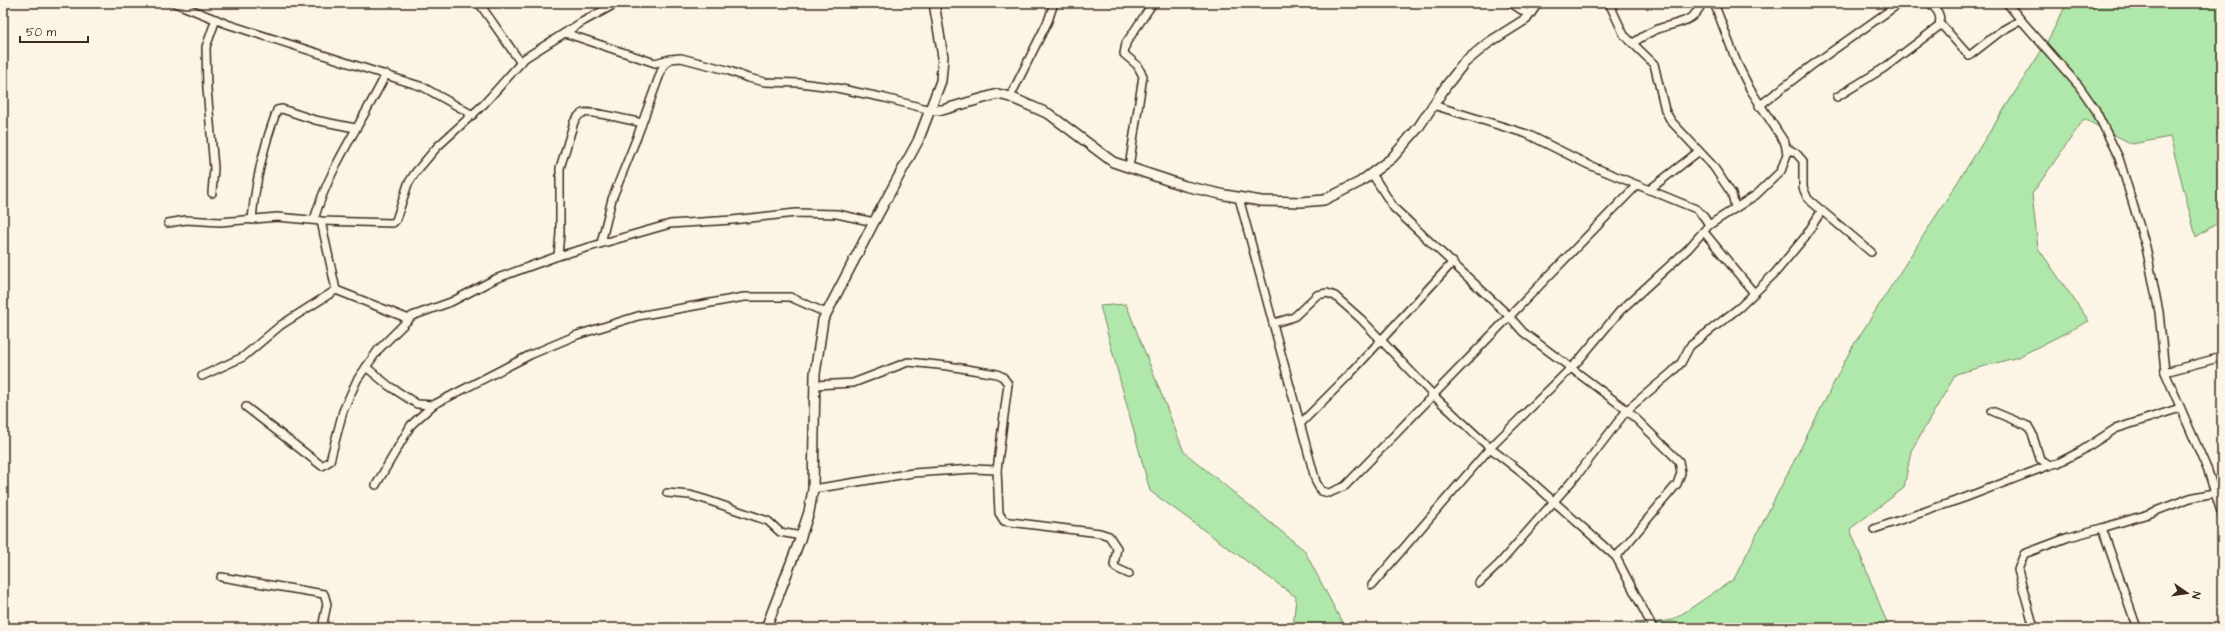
<svg xmlns="http://www.w3.org/2000/svg" width="2225" height="631" viewBox="0 0 2225 631" font-family="'Architects Daughter',sans-serif">
  <style>
    .green { fill: #b0e7ab; stroke: #768864 }
    .lines { fill: none; stroke-linecap: round; stroke-linejoin: round }
    .minor-casing { stroke: #3b2a1e; stroke-width: 10 }
    .tertiary-casing { stroke: #3b2a1e; stroke-width: 12 }
    .minor { stroke: #fcf5e5; stroke-width: 7 }
    .tertiary { stroke: #fcf5e5; stroke-width: 9 }
  </style>
  <rect width="100%" height="100%" fill="#fcf5e5"/>
  <filter id="ink" filterUnits="userSpaceOnUse"><feTurbulence type="fractalNoise" baseFrequency=".025" numOctaves="2"/><feDisplacementMap in="SourceGraphic" scale="8" xChannelSelector="R" yChannelSelector="G"/><feConvolveMatrix kernelMatrix="1 2 1 2 8 2 1 2 1" color-interpolation-filters="sRGB"/></filter>
  <g filter="url(#ink)">
    <g class="green">
      <path d="M2067 3H2222V220L2196 237 2170 137 2132 144 2084 119 2032 194 2038 248 2089 321 2018 357 1956 374 1911 451 1904 488 1850 529 1889 628H1615L1673 620 1734 579 1851 349 2047 42Z"/>
      <path d="M1126 304 1184 452 1304 550 1345 628H1293L1296 597 1150 491 1100 306Z"/>
    </g>
    <g class="lines">
      <defs>
        <g id="minor">
          <path d="M175 3 227 24 423 87 473 115"/>
          <path d="M479 3 521 63"/>
          <path d="M1511 3 1529 15"/>
          <path d="M1609 3 1624 35 1654 64 1665 110 1671 121 1713 166 1732 194 1735 208"/>
          <path d="M2021 20 2079 86 2095 109 2119 158 2146 247 2159 312 2165 372 2208 471 2222 515"/>
          <path d="M1940 23 1969 56 2001 31 2021 20 2007 3"/>
          <path d="M565 33 655 63 670 59"/>
          <path d="M1633 43C1641 38 1649 32 1658 29 1676 22 1693 24 1702 3"/>
          <path d="M1010 97 1048 21 1054 3"/>
          <path d="M1837 97 1884 68 1938 27C1943 16 1937 10 1930 3"/>
          <path d="M1433 105 1527 134 1589 165 1696 209 1704 217 1709 225"/>
          <path d="M1759 106 1811 66 1900 3"/>
          <path d="M1787 148 1796 153 1803 161V188L1808 199 1871 252"/>
          <path d="M1129 167 1143 76 1137 65 1124 54 1126 43 1153 3"/>
          <path d="M1372 174 1394 208 1509 316 1523 332 1627 410 1679 461 1681 473 1677 484 1616 557"/>
          <path d="M1649 190 1698 152"/>
          <path d="M212 193 214 168 207 89 206 47 216 19"/>
          <path d="M1239 198 1316 482 1321 491 1329 493 1345 486 1637 185"/>
          <path d="M252 220C255 182 264 145 277 110L282 109 315 120 355 128"/>
          <path d="M314 220C329 167 362 123 386 74"/>
          <path d="M321 221 336 290 409 319"/>
          <path d="M168 223 186 220 220 222 277 217 321 221 393 223 396 220 408 184 415 173 437 147 484 104 525 58 582 22 617 3"/>
          <path d="M1704 232 1754 293"/>
          <path d="M601 243 612 199 637 137 663 66 670 59 681 58 727 70 748 78 765 82 800 83 832 87 885 98 931 110"/>
          <path d="M558 256 560 233V168L574 122C576 119 579 114 583 113 591 110 632 121 642 123"/>
          <path d="M1274 323 1294 317 1317 295 1327 293 1335 296 1361 319 1433 395 1490 448 1522 473 1616 557 1653 628"/>
          <path d="M366 367 389 386 417 404 433 405"/>
          <path d="M2165 372 2222 357"/>
          <path d="M202 376 243 357 281 325 336 290"/>
          <path d="M815 385 853 383 908 362 948 366 997 374 1003 377 1008 384 997 470 999 513 1004 521 1010 522 1100 533 1109 536 1117 548 1114 565 1116 568 1129 574"/>
          <path d="M246 407 322 466 330 461 343 411 357 380 378 350 412 316 451 302 495 279 558 256 670 224 732 220 796 213 837 214 874 222"/>
          <path d="M1992 411 2028 426 2032 433 2040 459 2050 465 2058 463 2081 451 2115 429 2180 408"/>
          <path d="M1301 423 1348 376 1453 262"/>
          <path d="M376 485 411 425 433 405 530 355 577 335 638 316 744 297H790L826 313"/>
          <path d="M813 489 913 473 973 469 997 470"/>
          <path d="M667 493 690 495 707 500 768 521 780 532 801 536"/>
          <path d="M1874 529 1964 498 2050 465"/>
          <path d="M221 577 324 594 327 604 322 628"/>
          <path d="M1479 583 1499 564 1578 474 1627 410 1671 373 1681 363 1690 346 1740 307 1775 273 1805 237 1822 210"/>
          <path d="M1372 585 1490 448 1579 360 1620 311 1688 249 1709 225 1756 195 1781 171 1787 154 1785 143 1750 89 1737 63 1714 3"/>
          <path d="M2034 628 2018 570 2024 554 2069 537 2102 528"/>
          <path d="M2137 628 2102 528 2148 514 2190 498 2214 493"/>
        </g>
        <g id="tertiary">
          <path d="M931 110H942L998 94 1010 97 1049 114 1113 162 1185 186 1225 195 1261 201 1301 202 1324 200 1360 182 1392 158 1418 128 1446 86 1464 63 1488 43 1526 19 1537 3"/>
          <path d="M766 628 799 542 809 512 813 489 815 374 823 320 874 222 918 141 941 81 943 57 934 3"/>
        </g>
      </defs>
      <use href="#minor" class="minor-casing"/>
      <use href="#tertiary" class="tertiary-casing"/>
      <use href="#minor" class="minor"/>
      <use href="#tertiary" class="tertiary"/>
    </g>
  </g>
  <rect width="2225" height="631" fill="none" stroke="#fcf5e5" stroke-width="16"/>
  <rect x="8" y="8" width="2209" height="615" fill="none" stroke="#3b2a1e" stroke-width="1.5" filter="url(#ink)"/>
  <g transform="translate(2187 593) rotate(103)" stroke="#fcf5e5" stroke-width="3" paint-order="stroke">
  <path d="M0-3L7 15L0 10L-7 15Z" fill="#3b2a1e"/>
  <text y="-6" font-size="11" font-weight="bold" text-anchor="middle" fill="#3b2a1e">N</text>
  </g>
  <path d="M20 36v6h68v-6" fill="none" stroke="#3b2a1e" stroke-width="2"/>
  <text x="26" y="36" font-size="12" fill="#3b2a1e" stroke="#fcf5e5" stroke-width="3" paint-order="stroke">50 m</text>
</svg>
